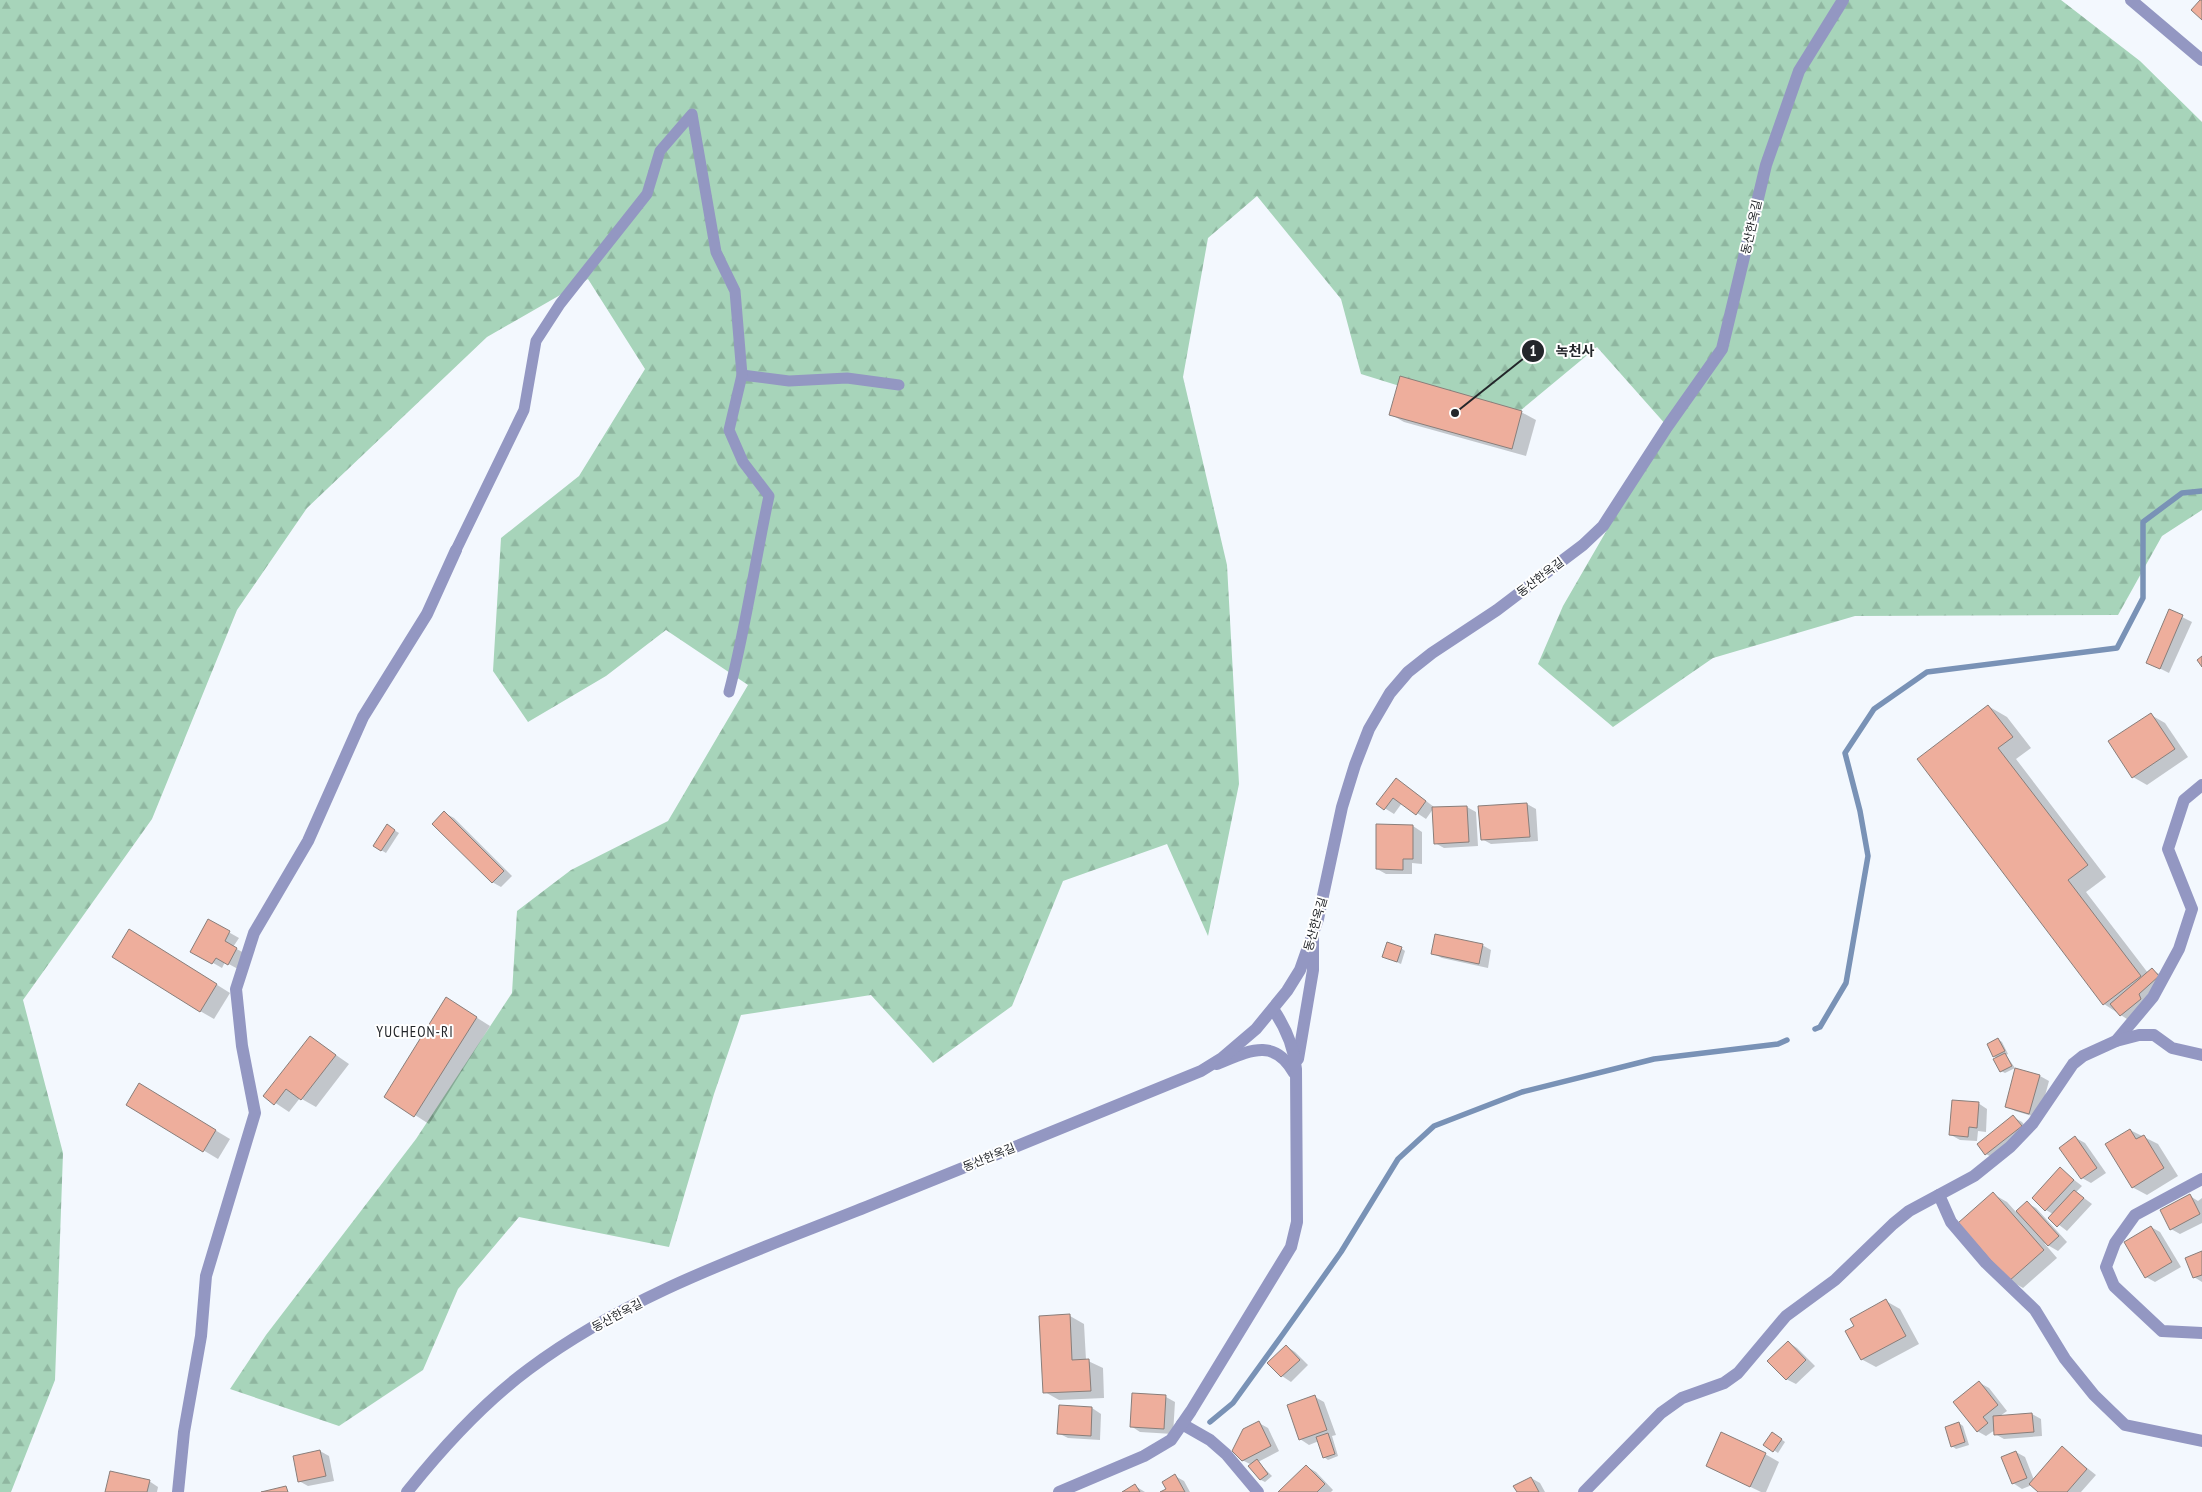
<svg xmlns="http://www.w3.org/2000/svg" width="2202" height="1492" viewBox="0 0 2202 1492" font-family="'PT Sans Narrow','Noto Sans KR',sans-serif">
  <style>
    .forest { fill: url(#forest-firs) }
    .shadow { fill: #0003 }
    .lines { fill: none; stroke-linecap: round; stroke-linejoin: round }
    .stream { stroke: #7992b6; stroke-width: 5.5 }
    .building { fill: #eeae9c; stroke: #897e7a }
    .service { stroke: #9397c2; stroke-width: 11 }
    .minor { stroke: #9397c2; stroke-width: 12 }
    .tertiary { stroke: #9397c2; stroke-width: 12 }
    .labels { text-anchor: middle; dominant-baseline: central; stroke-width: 4; stroke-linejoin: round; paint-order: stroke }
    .street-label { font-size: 12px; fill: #23262a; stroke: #fff }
    .quarter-label { font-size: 15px; letter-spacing: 1px; fill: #23262a; stroke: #fff }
    .leader { fill: none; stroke: #23262a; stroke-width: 2 }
    .callout-dot { fill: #23262a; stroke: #fff; stroke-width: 2 }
    .mark-label { font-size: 15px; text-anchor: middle; font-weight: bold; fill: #fff }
    .callout-label { font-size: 14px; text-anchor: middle; font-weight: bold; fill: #23262a; stroke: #fff; stroke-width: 4; stroke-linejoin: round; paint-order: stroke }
  </style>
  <defs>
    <pattern id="forest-firs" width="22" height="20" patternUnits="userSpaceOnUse" patternTransform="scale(1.25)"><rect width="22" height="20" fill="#a7d4ba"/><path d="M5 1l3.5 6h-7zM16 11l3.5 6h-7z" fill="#8fb6a0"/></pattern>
  </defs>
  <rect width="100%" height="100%" fill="#f3f8fe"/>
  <path class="forest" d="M0 0H2061L2140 61 2202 122V510L2162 536 2118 615 1855 616 1713 658 1613 727 1538 664 1563 606 1667 426 1597 347 1509 420 1361 374 1341 299 1257 196 1208 238 1183 377 1227 565 1239 784 1208 936 1167 844 1063 881 1012 1006 933 1063 871 995 741 1015 714 1094 669 1247 519 1217 458 1289 423 1370 339 1426 230 1389 266 1335 416 1139 512 993 517 911 571 870 668 821 748 685 666 630 606 676 528 722 493 671 501 538 579 476 645 369 588 279 487 337 307 508 237 610 152 819 23 1000 63 1153 55 1380 11 1492H0Z"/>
  <g class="shadow">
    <path d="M1521 412 1536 420 1526 456 1404 422 1390 414Z"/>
    <path d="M2170 611 2192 622 2169 673 2147 662Z"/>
    <path d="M1988 706 2007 717 2031 748 2016 759 2106 877 2086 892 2148 973 2152 970 2161 975 2130 1021 2104 1004 1919 759Z"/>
    <path d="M2151 715 2165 723 2188 757 2147 785 2133 777Z"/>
    <path d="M1405 785 1434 807 1433 809 1467 807 1476 812 1478 846 1444 848 1435 843 1433 809 1426 819 1402 803 1394 814 1378 804Z"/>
    <path d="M1527 804 1536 809 1538 841 1491 844 1482 839Z"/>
    <path d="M445 813 454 818 512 876 501 887 492 882Z"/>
    <path d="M387 826 399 833 386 853 374 846Z"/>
    <path d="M1413 826 1422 832V864L1412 863V874H1386L1377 869Z"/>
    <path d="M209 921 239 938 233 947 246 954 238 969 225 962 222 968 192 951Z"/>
    <path d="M144 939 230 993 214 1019 200 1011Z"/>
    <path d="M1482 945 1491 950 1488 968 1442 958 1432 953Z"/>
    <path d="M1401 948 1405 951 1401 964 1383 956Z"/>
    <path d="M460 1007 490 1026 429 1124 415 1115Z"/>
    <path d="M310 1037 349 1064 316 1107 300 1098 289 1112 265 1096Z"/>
    <path d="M1998 1039 2002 1042 2008 1054 2006 1055 2015 1068 2005 1073 2001 1071 1997 1058 1994 1056Z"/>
    <path d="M2016 1069 2040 1076 2049 1081 2039 1118 2015 1111 2006 1106Z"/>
    <path d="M153 1093 230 1139 218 1159 128 1105Z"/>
    <path d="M1978 1103 1987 1109 1986 1132 1978 1131 1977 1141 1960 1140 1951 1135Z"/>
    <path d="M2013 1117 2022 1122 2030 1132 1995 1159 1986 1154Z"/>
    <path d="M2130 1130 2158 1144 2178 1176 2147 1195 2132 1187Z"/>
    <path d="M2076 1138 2085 1143 2106 1173 2091 1183 2082 1178Z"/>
    <path d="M2060 1169 2082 1186 2076 1192 2092 1204 2067 1231 2050 1218 2053 1214 2046 1210Z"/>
    <path d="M1993 1194 2007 1202 2016 1212 2027 1203 2036 1208 2067 1242 2058 1251 2044 1243 2057 1258 2023 1288 2009 1280Z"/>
    <path d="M2190 1196 2198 1201 2202 1198V1223L2180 1234 2171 1229Z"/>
    <path d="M2151 1227 2160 1232 2181 1267 2155 1282 2146 1277Z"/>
    <path d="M2202 1253V1282L2194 1277Z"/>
    <path d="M1886 1301 1900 1309 1919 1344 1876 1367 1861 1359 1855 1327Z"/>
    <path d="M1070 1316 1084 1324 1086 1360 1103 1368 1104 1398 1059 1400 1045 1392Z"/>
    <path d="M1788 1342 1797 1348 1815 1366 1796 1384 1786 1379Z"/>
    <path d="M1286 1346 1295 1352 1308 1365 1291 1382 1282 1376Z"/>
    <path d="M1980 1383 1989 1388 2007 1411 2000 1416 2032 1414 2041 1419 2042 1436 2004 1439 1995 1434V1430L1986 1436 1977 1431Z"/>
    <path d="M1166 1397 1175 1402 1173 1434 1140 1432 1131 1426Z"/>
    <path d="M1315 1397 1324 1402 1336 1435 1332 1436 1338 1456 1328 1460 1324 1457 1319 1441 1309 1445 1300 1439Z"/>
    <path d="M1060 1406 1092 1408 1101 1414 1100 1440 1068 1438 1058 1433Z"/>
    <path d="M1259 1423 1268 1428 1279 1451 1258 1462 1272 1476 1265 1482 1261 1480 1252 1465 1242 1460Z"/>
    <path d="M1959 1423 1963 1426 1969 1445 1956 1449 1952 1446Z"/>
    <path d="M1777 1436 1785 1442 1778 1453 1765 1444Z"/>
    <path d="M2062 1448 2096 1475 2081 1492H2040L2032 1485 2022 1489 2013 1483 2016 1452 2025 1457 2034 1480Z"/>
    <path d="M320 1451 329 1456 334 1481 308 1486 299 1481Z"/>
    <path d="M1765 1454 1779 1462 1766 1492H1761L1707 1466Z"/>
    <path d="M1306 1466 1316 1472 1333 1490 1331 1492H1280Z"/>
    <path d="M1175 1476 1184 1481 1190 1492H1163L1167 1489Z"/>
    <path d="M1531 1478 1540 1483 1545 1492H1518Z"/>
    <path d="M149 1481 158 1487 157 1492H107Z"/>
    <path d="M1135 1486 1145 1492H1124Z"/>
  </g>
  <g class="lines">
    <g class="stream">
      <path d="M1815 1029 1820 1027 1846 983 1868 856 1860 811 1845 753 1874 709 1927 672 2117 648 2143 598V522L2182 493 2202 491"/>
      <path d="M1210 1422 1233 1403 1283 1334 1341 1252 1398 1159 1434 1126 1522 1092 1654 1059 1778 1044 1787 1040"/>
    </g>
  </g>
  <g class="building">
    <path d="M2200 0H2202V20L2191 10Z"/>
    <path d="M1400 376 1522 411 1512 449 1389 415Z"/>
    <path d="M2169 609 2183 615 2160 669 2146 663Z"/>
    <path d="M2202 656V667L2197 660Z"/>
    <path d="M1988 705 2013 737 1998 748 2088 865 2068 880 2141 976 2103 1005 1917 759Z"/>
    <path d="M2151 713 2175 749 2132 778 2108 741Z"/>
    <path d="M1396 778 1426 801 1416 815 1393 798 1384 810 1376 804Z"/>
    <path d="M1527 803 1530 837 1481 840 1478 806Z"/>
    <path d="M1467 806 1469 842 1434 844 1432 807Z"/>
    <path d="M444 811 504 871 492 883 432 824Z"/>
    <path d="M387 824 395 830 381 851 373 846Z"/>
    <path d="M1376 824 1413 825V859H1403V870L1376 869Z"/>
    <path d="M208 919 230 931 225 941 237 948 228 965 216 958 212 964 190 952Z"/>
    <path d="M129 929 217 984 200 1012 112 957Z"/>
    <path d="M1435 934 1483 944 1479 964 1431 954Z"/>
    <path d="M1387 942 1402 947 1397 962 1382 957Z"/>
    <path d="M2152 968 2159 976 2139 994 2141 999 2120 1016 2110 1004Z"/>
    <path d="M446 997 477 1017 414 1117 384 1097Z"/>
    <path d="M310 1036 336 1055 301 1100 286 1089 274 1105 263 1096Z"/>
    <path d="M1998 1038 2005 1051 1993 1057 1987 1044Z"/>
    <path d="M2005 1053 2012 1066 2000 1072 1993 1059Z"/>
    <path d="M2015 1068 2040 1075 2029 1114 2005 1107Z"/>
    <path d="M139 1083 216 1130 203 1152 126 1105Z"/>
    <path d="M1952 1100 1979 1102 1977 1128 1969 1127 1968 1137 1949 1135Z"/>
    <path d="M2013 1115 2022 1126 1985 1155 1977 1144Z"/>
    <path d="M2130 1129 2136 1139 2144 1135 2164 1168 2132 1188 2105 1144Z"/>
    <path d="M2075 1136 2097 1168 2081 1179 2059 1148Z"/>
    <path d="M2060 1167 2074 1180 2045 1211 2032 1198Z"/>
    <path d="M2074 1190 2084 1198 2057 1227 2048 1218Z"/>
    <path d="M1993 1192 2044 1250 2009 1281 1958 1223Z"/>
    <path d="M2190 1194 2200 1214 2170 1230 2160 1210Z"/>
    <path d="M2027 1201 2059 1236 2048 1246 2016 1211Z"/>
    <path d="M2151 1226 2172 1262 2145 1278 2124 1242Z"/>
    <path d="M2202 1251V1275L2193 1278 2185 1258Z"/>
    <path d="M1886 1299 1906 1336 1861 1360 1845 1331 1854 1326 1850 1319Z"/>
    <path d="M1070 1314 1072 1360 1089 1359 1091 1391 1043 1393 1039 1316Z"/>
    <path d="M1788 1341 1806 1360 1786 1380 1767 1361Z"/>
    <path d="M1286 1345 1300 1360 1281 1377 1267 1363Z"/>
    <path d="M1979 1381 1998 1405 1983 1417 1988 1423 1977 1432 1953 1402Z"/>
    <path d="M1132 1393 1166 1395 1164 1429 1130 1427Z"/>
    <path d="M1315 1395 1327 1430 1299 1440 1287 1405Z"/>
    <path d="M1059 1405 1092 1407 1091 1436 1057 1434Z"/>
    <path d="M2032 1413 2034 1432 1994 1435 1993 1416Z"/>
    <path d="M1259 1421 1271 1446 1242 1461 1232 1451 1243 1429Z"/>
    <path d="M1959 1422 1965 1442 1951 1447 1945 1427Z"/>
    <path d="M1721 1432 1766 1453 1750 1487 1706 1466Z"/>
    <path d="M1772 1432 1782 1439 1773 1452 1763 1445Z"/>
    <path d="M1328 1433 1335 1454 1323 1458 1316 1437Z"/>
    <path d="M2062 1446 2087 1469 2067 1492H2038L2029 1484Z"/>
    <path d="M320 1450 326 1476 298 1482 293 1456Z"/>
    <path d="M2016 1451 2027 1478 2012 1484 2001 1457Z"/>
    <path d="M1257 1459 1268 1474 1260 1480 1248 1466Z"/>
    <path d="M1306 1465 1325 1484 1317 1492H1278Z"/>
    <path d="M110 1471 150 1480 147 1492H105Z"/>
    <path d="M1175 1474 1185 1492H1160L1166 1489 1162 1482Z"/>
    <path d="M1531 1477 1539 1492H1517L1513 1486Z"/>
    <path d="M1135 1484 1140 1492H1122Z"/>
    <path d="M286 1486 288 1492H261Z"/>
  </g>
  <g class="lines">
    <g class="service">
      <path d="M742 375 789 381 847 378 899 385"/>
      <path d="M456 550 524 410 536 341 560 304 647 194 660 151 692 114 716 252 735 291 742 375 729 430 743 462 769 496C755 561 746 627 729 692"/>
    </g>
    <g class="minor">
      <path d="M2131 0 2202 60"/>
      <path d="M2116 1041 2153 997 2179 949 2192 909 2168 849 2184 800 2202 785"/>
      <path d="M1298 1059 1313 970V938"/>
      <path d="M1217 1064C1247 1052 1274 1036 1294 1073"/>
      <path d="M2202 1179 2135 1215 2115 1243 2106 1267 2114 1286 2162 1331 2202 1333"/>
      <path d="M1939 1195 1951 1222 1986 1263 2035 1310 2065 1359 2094 1395 2125 1425 2202 1441"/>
      <path d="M1182 1424 1210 1440 1226 1454 1258 1492"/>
      <path d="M178 1492 184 1432 201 1336 206 1276 255 1113 242 1046 236 989 254 933 308 841 363 717 427 614 456 550"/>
      <path d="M1059 1492 1144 1456 1171 1440 1191 1411 1291 1247 1297 1222 1296 1069C1294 1046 1286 1028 1273 1009"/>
      <path d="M1584 1492 1661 1413 1682 1398 1724 1383 1738 1373 1786 1316 1835 1280 1893 1224 1909 1211 1974 1176 2010 1147 2033 1123 2073 1064 2083 1056 2116 1041 2139 1035H2154L2172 1048 2202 1055"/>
    </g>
    <path class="tertiary" d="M407 1492C442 1448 483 1403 529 1369 629 1294 751 1253 866 1207 978 1162 1089 1117 1201 1071L1222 1058 1256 1029 1287 991 1300 970 1318 919 1342 807 1355 765 1369 729 1390 693 1408 672 1432 653 1497 610 1583 545 1603 526 1667 427 1722 349 1766 165 1799 71 1843 0"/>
  </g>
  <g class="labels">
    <g class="street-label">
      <text transform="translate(1751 227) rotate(-77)">동산한옥길</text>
      <text transform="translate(1540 577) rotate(-37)">동산한옥길</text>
      <text transform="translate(1315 924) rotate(-74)">동산한옥길</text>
      <text transform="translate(989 1157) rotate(-22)">동산한옥길</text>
      <text transform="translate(617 1315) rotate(-28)">동산한옥길</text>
    </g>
    <g class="quarter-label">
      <text x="415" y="1031">YUCHEON-RI</text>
    </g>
  </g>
  <path class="leader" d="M1455 413L1533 351"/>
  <g class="callout-dot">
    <circle cx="1455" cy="413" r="5"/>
    <circle cx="1533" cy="351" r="12"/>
  </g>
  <g class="mark-label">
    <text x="1533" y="356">1</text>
  </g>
  <g class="callout-label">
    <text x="1575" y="356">녹천사</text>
  </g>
</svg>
